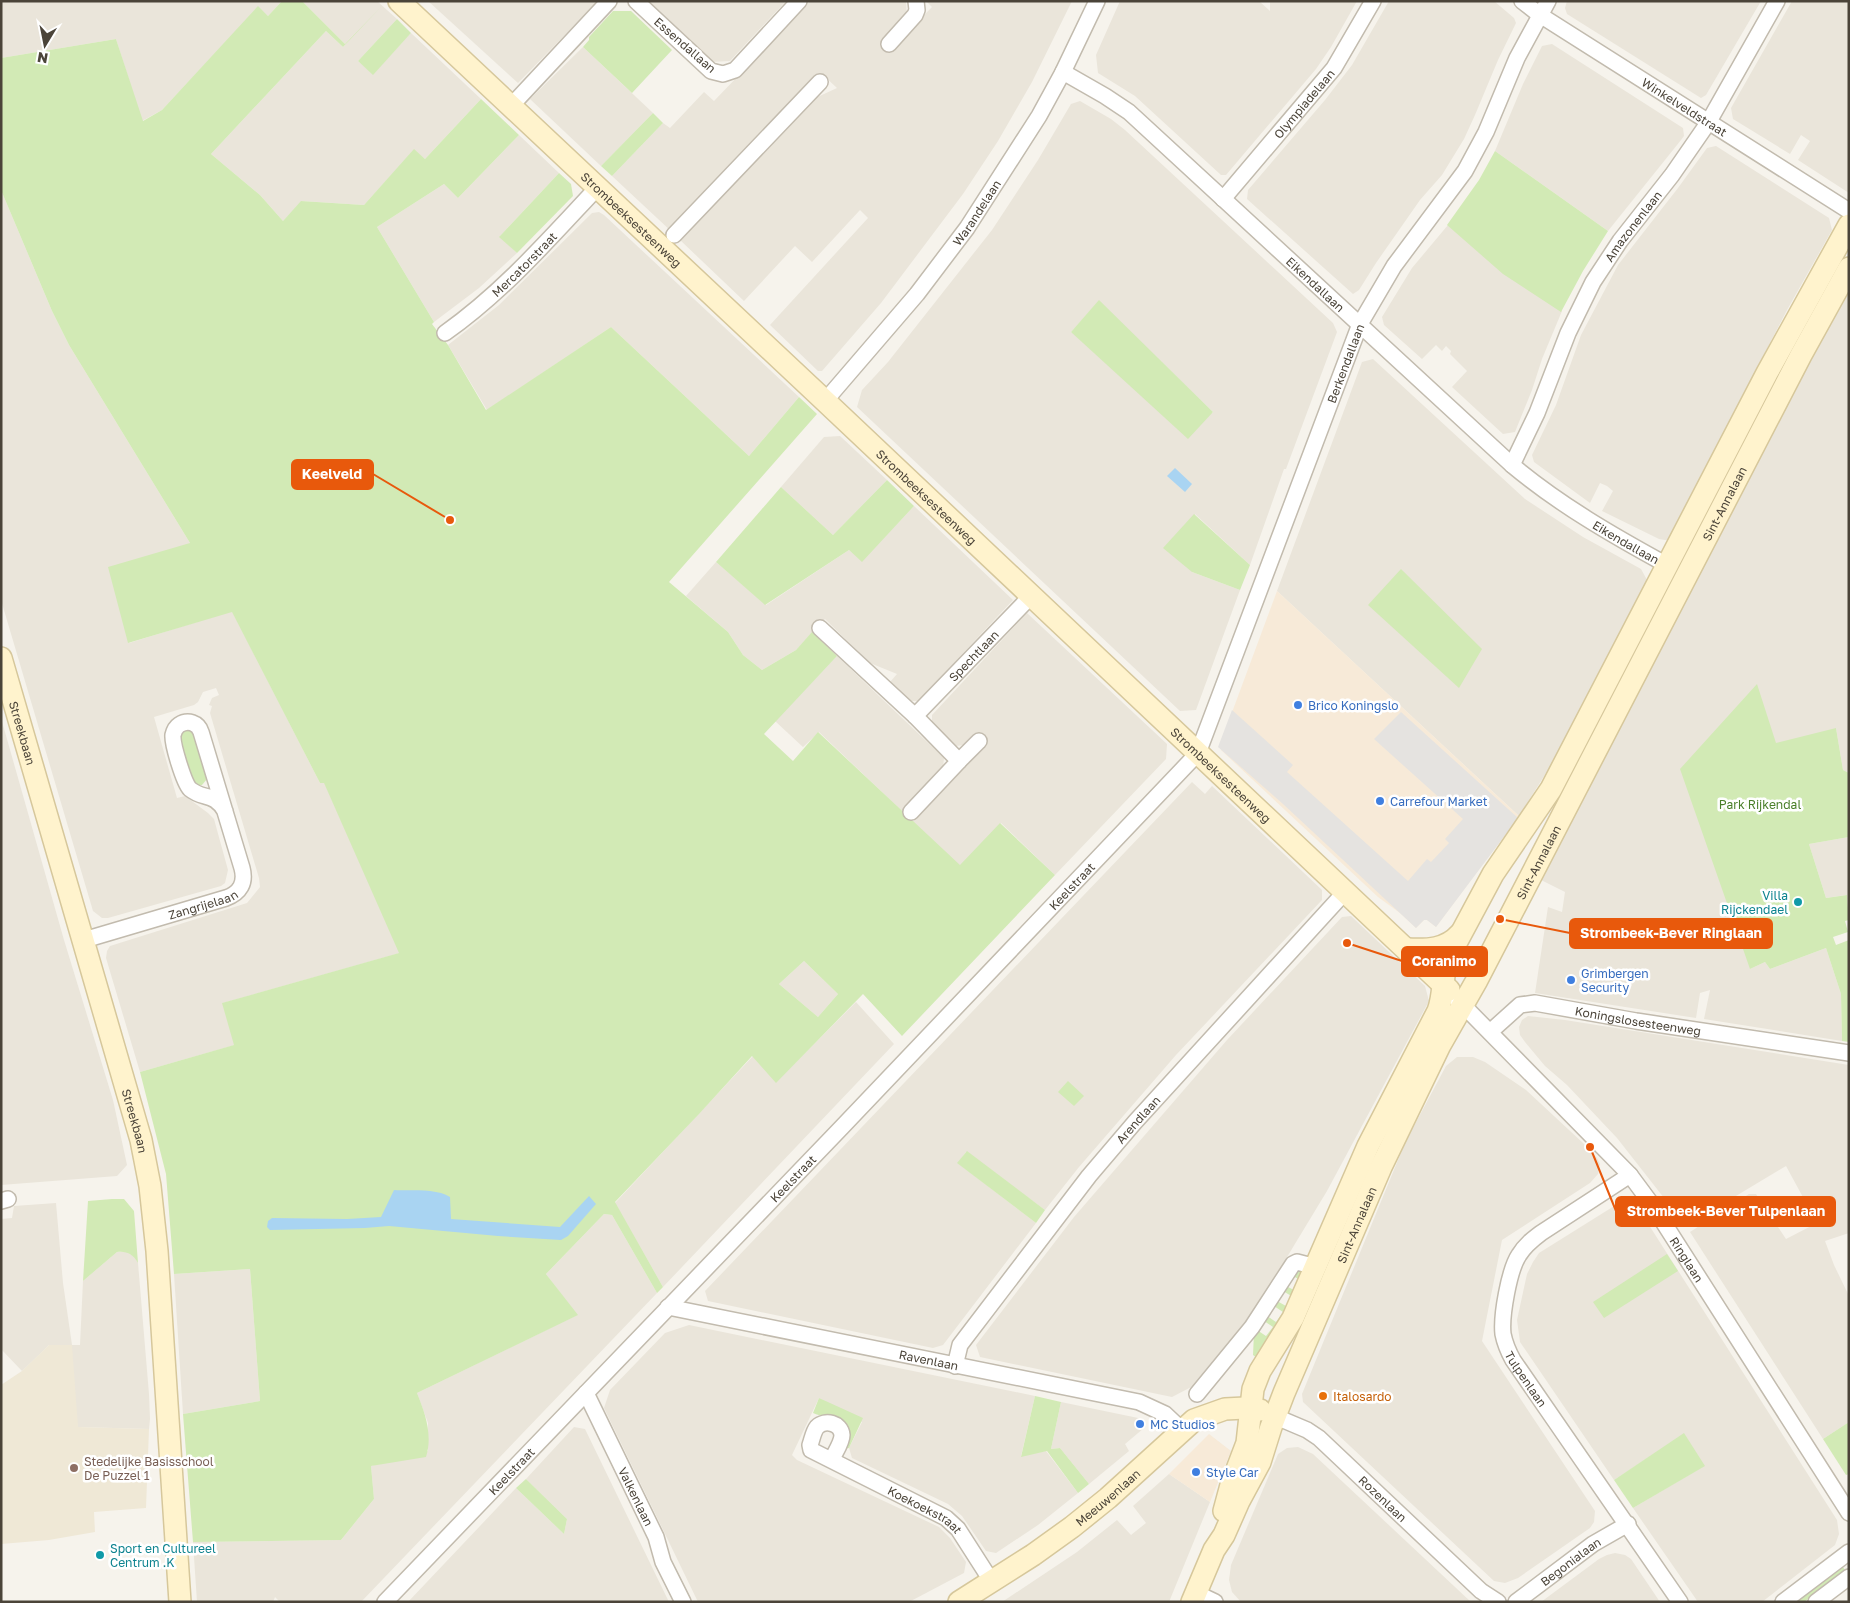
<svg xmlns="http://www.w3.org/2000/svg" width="1850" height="1603" viewBox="0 0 1850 1603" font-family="'Golos Text',sans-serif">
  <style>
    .residential { fill: #eae5da; fill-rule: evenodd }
    .commercial { fill: #f7ead8 }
    .education { fill: #efe8d6 }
    .green { fill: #d2eab5; fill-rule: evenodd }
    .parking { fill: #e5e3e0 }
    .water { fill: #a9d4f2 }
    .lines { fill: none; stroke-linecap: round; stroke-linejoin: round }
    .street-casing { stroke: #c2bbae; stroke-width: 18 }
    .secondary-casing { stroke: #d6c79b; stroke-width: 24 }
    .street { stroke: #fff; stroke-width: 15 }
    .secondary { stroke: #fff3cd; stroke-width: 21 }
    .shop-dot { fill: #3f7fe0; stroke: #fff; stroke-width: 2 }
    .culture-dot { fill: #0f9aa8; stroke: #fff; stroke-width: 2 }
    .food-dot { fill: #e8710a; stroke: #fff; stroke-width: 2 }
    .education-dot { fill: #8d6e63; stroke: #fff; stroke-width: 2 }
    .labels { text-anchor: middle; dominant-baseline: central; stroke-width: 5; stroke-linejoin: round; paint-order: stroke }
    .street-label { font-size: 12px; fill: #4b4439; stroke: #fff }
    .shop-label { font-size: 12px; fill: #366cbe; stroke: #fff; text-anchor: start }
    .park-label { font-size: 12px; fill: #4a7f2a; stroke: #fff }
    .culture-label { font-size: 12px; fill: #0d838f; stroke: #fff; text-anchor: end }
    .food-label { font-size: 12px; fill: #c56008; stroke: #fff; text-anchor: start }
    .education-label { font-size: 12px; fill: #785e54; stroke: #fff; text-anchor: start }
    .leader { fill: none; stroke: #e8590c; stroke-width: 2 }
    .callout-dot { fill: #e8590c; stroke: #fff; stroke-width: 2 }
    .callout { fill: #e8590c; stroke: #e8590c; stroke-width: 2 }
    .callout-label { font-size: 14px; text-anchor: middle; font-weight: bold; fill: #fff }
  </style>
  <rect width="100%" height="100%" fill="#f6f3ec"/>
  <g class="residential">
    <path d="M1 1H282L268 16 258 7 162 110 142 121 116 39 1 58Z"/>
    <path d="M302 1H377L397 19 358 61 373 74 411 33 481 99 425 159 414 150 364 205 302 201 283 221 260 195 211 154 326 31 343 47 356 32 345 44Z"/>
    <path d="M428 1H598L518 83Z"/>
    <path d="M649 1H786L730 61 710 62 686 40 688 38Z"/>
    <path d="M810 1H906L907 16 890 50 932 7 926 1H1072L1032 82 998 141 963 194 881 303 822 371H818L770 325 868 218 860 210 812 262 795 246 744 301 680 240 811 100 837 88 822 74 672 232 612 176 663 123 670 128 704 92 714 101Z"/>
    <path d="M1120 1H1259L1270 11V1H1357L1331 47 1316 69 1226 175H1221L1135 96 1098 73 1096 55Z"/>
    <path d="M1389 1H1494L1514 18 1516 23 1498 60 1475 115 1464 139 1442 175 1420 200 1376 263 1359 290 1353 294 1247 199 1248 190 1325 100 1352 65Z"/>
    <path d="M1567 1H1761L1706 95 1701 98 1567 14 1565 8Z"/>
    <path d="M1792 1H1849V193L1798 160 1810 141 1801 135 1790 154 1733 119 1731 108Z"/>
    <path d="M1552 44 1683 128 1684 136 1681 140 1608 231 1495 151 1523 84 1542 46Z"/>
    <path d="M583 47 653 113 601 166 530 99Z"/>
    <path d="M1080 101 1111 119 1125 130 1333 323 1337 332 1286 469H1284L1250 565 1195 514 1192 572 1240 590 1196 710 1180 711 857 407 862 390 888 362 992 230 1038 160 1071 104ZM1099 301 1213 412V413L1071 332Z"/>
    <path d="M519 135 559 173 500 236 517 253 479 288 434 322 377 227 444 184 458 198Z"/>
    <path d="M1716 146 1829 218 1832 230 1787 310 1668 540H1665L1659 539 1602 511 1613 491 1607 486 1600 483 1590 503 1534 462 1532 455 1556 405 1581 335 1618 265 1678 188 1707 148Z"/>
    <path d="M1 190 52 311 69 345 190 543 129 643 232 611 320 783 324 782 400 953 223 1003 235 1045 140 1072 106 958 107 951 110 946 247 903 260 887 259 878 210 713 212 706 209 705 212 698 219 695 216 688 203 692 198 702 194 705 154 717 177 798 185 796 208 813 214 819 228 870 225 883 221 886 108 918H102L93 911 1 600Z"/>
    <path d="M599 212 604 215 799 397 749 456 611 327 487 410 448 345 499 305 592 213Z"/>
    <path d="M1448 225 1562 311 1542 359 1532 390 1515 432 1503 434 1452 387 1467 371 1450 354 1451 351 1446 346 1442 351 1436 345 1422 359 1384 325 1382 317 1412 268Z"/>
    <path d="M1849 291V773L1843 770 1836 728 1750 969 1765 962 1770 969 1826 948 1841 994 1842 1041 1704 1019 1710 990 1700 993 1696 1018 1535 993 1548 907 1562 912 1565 892 1541 880 1816 348Z"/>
    <path d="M1373 359 1525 499 1583 537 1641 569 1647 580 1551 765 1519 816 1277 591 1362 362Z"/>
    <path d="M840 436 887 480 833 535 781 487 824 437Z"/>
    <path d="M914 506 1013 600 918 701H910L890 682 897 674 870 663 825 619 796 650 762 670 743 655 728 632 686 596 716 562 766 605 849 550 862 561Z"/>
    <path d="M1027 613 1167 744 1166 759 1055 875 1001 823 960 866 911 820 913 821 985 745 975 735 964 745 956 746 932 723V715Z"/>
    <path d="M837 656 944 758 943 768 902 811 819 732 803 747 775 721Z"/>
    <path d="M1 718 64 940 113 1100 127 1165 117 1176 1 1185Z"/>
    <path d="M1192 782 1205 794 1212 786 1322 890V900L1176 1055 1079 1167 1045 1210 966 1152 958 1163 1036 1223 943 1345 933 1348 708 1301 705 1291Z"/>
    <path d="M1849 837V906L1846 895 1826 898 1809 844Z"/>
    <path d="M1351 916 1425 986 1429 1001 1327 1191 1258 1305 1197 1384 1172 1397 980 1357 976 1345 1074 1217 1227 1040 1342 917Z"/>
    <path d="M804 961 838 994 818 1017 779 984Z"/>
    <path d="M856 1002 894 1044 663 1287 615 1203 753 1056 776 1082Z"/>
    <path d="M1528 1016 1565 1020 1849 1065V1233L1825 1241 1834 1265 1849 1296V1422L1823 1439 1690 1232 1749 1194H1756L1786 1239 1817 1223 1786 1166 1686 1226 1617 1138 1567 1085 1545 1066 1525 1042 1520 1035 1519 1027 1522 1020Z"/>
    <path d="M1457 1057H1473L1485 1062 1526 1090 1583 1143 1597 1158 1600 1164 1598 1174 1590 1183 1502 1240 1482 1341 1595 1511 1594 1522 1590 1528 1518 1578 1505 1583 1494 1581 1303 1402 1302 1394 1405 1143 1446 1066Z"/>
    <path d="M56 1203 63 1283 72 1345H80L83 1281 117 1252H127L135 1257 138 1263 149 1394 150 1419 149 1429 78 1427 49 1345 22 1371 1 1349V1219L12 1218 14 1206Z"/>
    <path d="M1619 1203 1630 1204 1640 1211 1837 1520 1839 1534 1835 1545 1762 1602H1698L1633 1508 1704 1466 1684 1434 1614 1480 1520 1342 1517 1320 1527 1274 1533 1262 1539 1253Z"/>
    <path d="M604 1214 612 1215 657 1293 361 1602H280L275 1597 273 1602H197L193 1542 341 1540 374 1499 371 1466 428 1451V1423L417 1393 577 1315 546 1274Z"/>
    <path d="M250 1269 260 1401 183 1414 174 1274Z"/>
    <path d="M689 1325 1035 1396 1021 1456 1046 1451 1078 1493 1038 1525 996 1553 986 1551 962 1516 948 1504 852 1458 849 1448 862 1422 819 1398 792 1455 797 1460 939 1527 950 1538 966 1562 964 1573 909 1602H698L604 1408 610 1390 665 1333Z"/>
    <path d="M1061 1402 1143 1419 1144 1428 1125 1444 1129 1451 1089 1484 1060 1448 1051 1449Z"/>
    <path d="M574 1427 585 1429 669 1602H408L516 1488 564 1534 567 1519 526 1479Z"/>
    <path d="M1298 1447 1313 1454 1471 1602H1241L1232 1592 1229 1580 1231 1565 1278 1454 1287 1448Z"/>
    <path d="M1169 1474 1210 1502 1169 1602H1002L1077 1552 1117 1520 1131 1535 1146 1523 1133 1506Z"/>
    <path d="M1615 1553 1625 1555 1631 1559 1660 1602H1541L1599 1559 1607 1555Z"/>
  </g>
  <g class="commercial">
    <path d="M1277 591 1519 816 1436 927 1427 920H1424L1416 928 1400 913 1378 897 1221 750V742Z"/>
    <path d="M1209 1434 1231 1451 1210 1502 1169 1474Z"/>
  </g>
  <path class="education" d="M49 1345H72L78 1427 149 1429 146 1508 94 1512 95 1532 49 1540 1 1544V1385L22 1371Z"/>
  <g class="green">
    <path d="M282 1H302L345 44 382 6 343 47 326 31 211 154 260 195 283 221 301 201 364 205 414 149 425 159 481 99 519 135 458 198 444 184 377 227 434 322 432 324 448 345 486 410 611 327 749 456 799 397 817 414 669 582 728 632 743 655 762 670 796 650 812 632 837 656 764 734 793 761 818 732 960 865 1000 823 1055 875 902 1036 863 994 776 1083 752 1056 699 1114 615 1202 663 1287 657 1293 612 1215 604 1214 546 1274 578 1315 417 1393C425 1413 433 1435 426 1457L371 1466 374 1499 341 1540 193 1542 183 1414 260 1401 250 1269 174 1274 166 1174 140 1072 234 1045 222 1003 399 953 324 783H320L232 612 128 643 108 567 190 543 69 345 52 311 1 190V58L116 39 143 121 162 110 258 6 268 16ZM804 961 838 994 818 1017 779 984Z"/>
    <path d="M613 11H631L672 50 632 93 583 47 589 40V37Z"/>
    <path d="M397 19 411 33 373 75 358 61Z"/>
    <path d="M653 113 663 123 612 176 601 166Z"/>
    <path d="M1495 151 1608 231 1583 271 1561 312 1503 274 1447 225 1479 180Z"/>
    <path d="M559 173 571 184 573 196 517 253 499 237Z"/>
    <path d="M1099 300 1213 412 1188 439 1071 332Z"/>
    <path d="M887 480 914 506 862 562 849 550 765 605 716 562 781 487 833 535Z"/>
    <path d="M1194 514 1250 565 1240 590 1192 572 1163 548Z"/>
    <path d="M1401 569 1482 649 1459 688 1368 605Z"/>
    <path d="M1757 684 1776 743 1836 728 1843 770 1849 773V837L1809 844 1826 898 1847 895 1849 920 1845 921 1848 932 1833 937 1836 945 1849 940V1042L1842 1041 1841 994 1826 948 1770 969 1765 962 1750 969 1680 769Z"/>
    <path d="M188 729 193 730 207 779 202 785H196L191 781 179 739 182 731Z"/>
    <path d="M1068 1081 1084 1096 1074 1106 1058 1092Z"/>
    <path d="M967 1151 1045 1210 1036 1223 957 1163Z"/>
    <path d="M112 1199H124L134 1211 138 1263C133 1254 127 1251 117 1252L83 1281 88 1201Z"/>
    <path d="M1667 1254 1678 1271 1604 1318 1593 1302Z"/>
    <path d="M1298 1267 1307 1273 1257 1358 1253 1355 1254 1333 1257 1330 1266 1336 1273 1327 1264 1321 1267 1316 1276 1322 1283 1312 1274 1306 1277 1301 1286 1306 1293 1297 1283 1291 1286 1286 1296 1291 1302 1281 1293 1276Z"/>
    <path d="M1035 1396 1061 1402 1051 1449 1060 1448 1089 1484 1078 1493 1047 1451 1021 1457Z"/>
    <path d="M819 1398 863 1418 849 1448 843 1449C845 1437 850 1418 832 1416 824 1414 822 1417 813 1413Z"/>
    <path d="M1849 1422V1474L1846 1475 1823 1439Z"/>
    <path d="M1684 1433 1705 1466 1633 1508 1614 1480Z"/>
    <path d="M526 1479 567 1519 564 1534 516 1488Z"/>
    <path d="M1842 1566 1845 1570 1843 1572 1804 1602H1793Z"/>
  </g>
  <path class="parking" d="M1232 710 1293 765 1287 772 1408 881 1427 859 1431 862 1449 843 1445 839 1463 819 1374 739 1401 712 1518 818 1436 927 1427 920H1424L1416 928 1283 804 1218 747Z"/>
  <g class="water">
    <path d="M1175 468 1192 484 1185 492 1167 476Z"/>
    <path d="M394 1190C410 1191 436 1188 450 1197L451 1219 560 1227 589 1196 596 1204 568 1236 561 1240 498 1236 389 1226 365 1228 270 1230 267 1227 268 1221 272 1218 347 1219 381 1217Z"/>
  </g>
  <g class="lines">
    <defs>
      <g id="street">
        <path d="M636 1 711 71 723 74 735 70 799 1"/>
        <path id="s1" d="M1522 1 1540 15 1849 211"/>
        <path d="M889 44 915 15 917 10 916 1"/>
        <path id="s2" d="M1063 72 1105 96 1129 112 1512 465C1560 505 1612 535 1667 565"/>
        <path d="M511 106 609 1"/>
        <path id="s3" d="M1223 199 1334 68 1373 1"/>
        <path d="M674 235 820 82"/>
        <path id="s4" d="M445 333C503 292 549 239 597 188"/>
        <path id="s5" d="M825 401 917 294 967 228 1039 116 1063 72 1097 1"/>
        <path id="s6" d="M1512 465 1537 413 1568 333 1593 282 1620 241 1672 175 1708 123 1777 1"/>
        <path d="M820 628 915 716 959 761 911 812"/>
        <path id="s7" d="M915 716 1031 596"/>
        <path d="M959 761 979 741"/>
        <path id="s8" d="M84 940 226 898C240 893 246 883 242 868L201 732C198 723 188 719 179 725 176 727 174 731 173 735 172 744 184 783 190 789 203 800 214 792 225 811"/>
        <path id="s9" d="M1456 998 1630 1175 1653 1206 1849 1513"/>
        <path id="s10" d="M1490 1032 1520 1005 1535 1003 1636 1021 1849 1053"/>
        <path id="s11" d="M1630 1175 1541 1233C1533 1239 1525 1245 1519 1255 1509 1270 1501 1316 1503 1334 1505 1344 1508 1351 1513 1360L1680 1602"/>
        <path d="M1 1201 8 1199"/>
        <path id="s12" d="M668 1307 1139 1402 1165 1414 1182 1430"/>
        <path id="s13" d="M955 1366 960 1345 1089 1176 1135 1122 1345 892"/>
        <path id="s14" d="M586 1393 656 1537 663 1562 683 1602"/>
        <path d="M1197 1394 1252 1327 1293 1264 1297 1262 1316 1267"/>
        <path id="s15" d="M1267 1413 1307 1430 1319 1438 1481 1591 1498 1602"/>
        <path id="s16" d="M835 1462 833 1457C836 1451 842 1442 842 1435 841 1423 825 1419 817 1427 813 1432 812 1440 810 1445L811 1450 946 1518 958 1529 992 1582"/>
        <path d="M1196 1593 1215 1602"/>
        <path id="s17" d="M385 1602 842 1127 1198 753 1360 324 1394 266 1465 171 1486 132 1517 58 1548 1"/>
        <path id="s18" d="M1516 1602 1593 1544 1628 1524"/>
        <path d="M1783 1602 1849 1552"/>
        <path d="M1816 1602 1849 1577"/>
      </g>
      <g id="secondary">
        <path id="s19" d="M399 1 825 401 1449 990"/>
        <path id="s20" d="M1 658 141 1140 150 1186 157 1251 180 1602"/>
        <path d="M1407 949C1427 950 1446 950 1460 934"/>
        <path d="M1224 1511 1231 1485 1247 1443 1253 1389 1260 1371 1293 1318 1368 1146 1438 1011C1445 993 1441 977 1448 958L1493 874 1551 789 1767 373 1849 225"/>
        <path id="s21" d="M959 1602 1033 1555 1072 1527 1108 1498 1194 1420 1225 1409 1245 1408 1260 1410"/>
        <path id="s22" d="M1192 1602 1214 1550 1224 1535 1239 1501 1260 1462 1271 1427 1284 1393 1381 1167 1440 1045 1477 980 1801 355 1849 268"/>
      </g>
    </defs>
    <use href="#street" class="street-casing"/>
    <use href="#secondary" class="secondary-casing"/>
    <use href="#street" class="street"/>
    <use href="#secondary" class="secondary"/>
  </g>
  <g class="shop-dot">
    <circle cx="1298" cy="705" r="5"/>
    <circle cx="1380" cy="801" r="5"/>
    <circle cx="1571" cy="980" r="5"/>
    <circle cx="1140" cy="1424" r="5"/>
    <circle cx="1196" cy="1472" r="5"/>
  </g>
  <g class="culture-dot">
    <circle cx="1798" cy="902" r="5"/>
    <circle cx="100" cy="1555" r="5"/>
  </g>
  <circle class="food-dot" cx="1323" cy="1396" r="5"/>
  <circle class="education-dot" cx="74" cy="1468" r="5"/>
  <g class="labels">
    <g class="street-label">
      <text transform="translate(685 45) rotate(41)">Essendallaan</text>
      <text stroke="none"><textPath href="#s3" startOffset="125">Olympiadelaan</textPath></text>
      <text stroke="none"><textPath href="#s1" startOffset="194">Winkelveldstraat</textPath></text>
      <text stroke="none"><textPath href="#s5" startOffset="242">Warandelaan</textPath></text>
      <text stroke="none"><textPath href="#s19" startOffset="319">Strombeeksesteenweg</textPath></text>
      <text stroke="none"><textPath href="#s6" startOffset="269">Amazonenlaan</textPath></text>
      <text stroke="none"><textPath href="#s4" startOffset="105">Mercatorstraat</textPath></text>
      <text stroke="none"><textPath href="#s2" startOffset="331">Eikendallaan</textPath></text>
      <text stroke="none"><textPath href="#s17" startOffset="1592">Berkendallaan</textPath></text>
      <text stroke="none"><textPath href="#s19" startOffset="724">Strombeeksesteenweg</textPath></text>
      <text stroke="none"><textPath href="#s22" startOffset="1222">Sint-Annalaan</textPath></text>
      <text stroke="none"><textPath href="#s2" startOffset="736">Eikendallaan</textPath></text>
      <text stroke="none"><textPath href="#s7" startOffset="84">Spechtlaan</textPath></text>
      <text stroke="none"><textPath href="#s20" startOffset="78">Streekbaan</textPath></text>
      <text stroke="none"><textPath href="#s19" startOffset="1129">Strombeeksesteenweg</textPath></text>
      <text stroke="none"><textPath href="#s22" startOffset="818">Sint-Annalaan</textPath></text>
      <text stroke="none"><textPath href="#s17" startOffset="992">Keelstraat</textPath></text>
      <text stroke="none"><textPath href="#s8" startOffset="124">Zangrijelaan</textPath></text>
      <text stroke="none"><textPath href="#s10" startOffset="160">Koningslosesteenweg</textPath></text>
      <text stroke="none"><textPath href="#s13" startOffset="309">Arendlaan</textPath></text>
      <text stroke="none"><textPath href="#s20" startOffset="482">Streekbaan</textPath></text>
      <text stroke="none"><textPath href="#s17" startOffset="588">Keelstraat</textPath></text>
      <text stroke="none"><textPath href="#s22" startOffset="412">Sint-Annalaan</textPath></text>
      <text stroke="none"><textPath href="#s9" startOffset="350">Ringlaan</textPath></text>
      <text stroke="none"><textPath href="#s12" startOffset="266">Ravenlaan</textPath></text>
      <text stroke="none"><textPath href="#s11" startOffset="270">Tulpenlaan</textPath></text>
      <text stroke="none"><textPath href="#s17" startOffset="182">Keelstraat</textPath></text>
      <text stroke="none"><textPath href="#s14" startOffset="115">Valkenlaan</textPath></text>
      <text stroke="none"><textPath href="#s21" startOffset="182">Meeuwenlaan</textPath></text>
      <text stroke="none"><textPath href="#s15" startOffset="146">Rozenlaan</textPath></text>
      <text stroke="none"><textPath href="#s16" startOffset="215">Koekoekstraat</textPath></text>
      <text stroke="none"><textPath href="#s18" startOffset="68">Begonialaan</textPath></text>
    </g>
    <g class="shop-label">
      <text x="1308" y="705">Brico Koningslo</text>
      <text x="1390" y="801">Carrefour Market</text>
      <text x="1581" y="973">Grimbergen<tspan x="1581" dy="14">Security</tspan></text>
      <text x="1150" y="1424">MC Studios</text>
      <text x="1206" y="1472">Style Car</text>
    </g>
    <g class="park-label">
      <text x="1760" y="804">Park Rijkendal</text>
    </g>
    <g class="culture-label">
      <text x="1788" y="895">Villa<tspan x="1788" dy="14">Rijckendael</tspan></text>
      <text x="110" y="1548" text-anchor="start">Sport en Cultureel<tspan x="110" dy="14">Centrum .K</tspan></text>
    </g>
    <g class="food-label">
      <text x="1333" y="1396">Italosardo</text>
    </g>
    <g class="education-label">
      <text x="84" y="1461">Stedelijke Basisschool<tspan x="84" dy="14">De Puzzel 1</tspan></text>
    </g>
  </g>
  <path class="leader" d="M450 520L373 474M1500 919L1570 933M1347 943L1402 961M1590 1147L1616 1211"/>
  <g class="callout-dot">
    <circle cx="450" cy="520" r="5"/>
    <circle cx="1500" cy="919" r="5"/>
    <circle cx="1347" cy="943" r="5"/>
    <circle cx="1590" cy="1147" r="5"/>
  </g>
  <g class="callout">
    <rect x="292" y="460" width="81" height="29" rx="5"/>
    <rect x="1570" y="919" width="202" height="29" rx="5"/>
    <rect x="1402" y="947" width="85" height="29" rx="5"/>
    <rect x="1616" y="1197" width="219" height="29" rx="5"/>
  </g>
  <g class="callout-label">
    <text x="332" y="479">Keelveld</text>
    <text x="1671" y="938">Strombeek-Bever Ringlaan</text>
    <text x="1444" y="966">Coranimo</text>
    <text x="1726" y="1216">Strombeek-Bever Tulpenlaan</text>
  </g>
  <rect width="1850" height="1603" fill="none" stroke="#4b4439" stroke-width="5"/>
  <g transform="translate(45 45) rotate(190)" stroke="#ffffff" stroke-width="4" paint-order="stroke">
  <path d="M0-4L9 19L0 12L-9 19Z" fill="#4b4439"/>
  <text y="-8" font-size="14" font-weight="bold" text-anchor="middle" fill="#4b4439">N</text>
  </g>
</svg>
